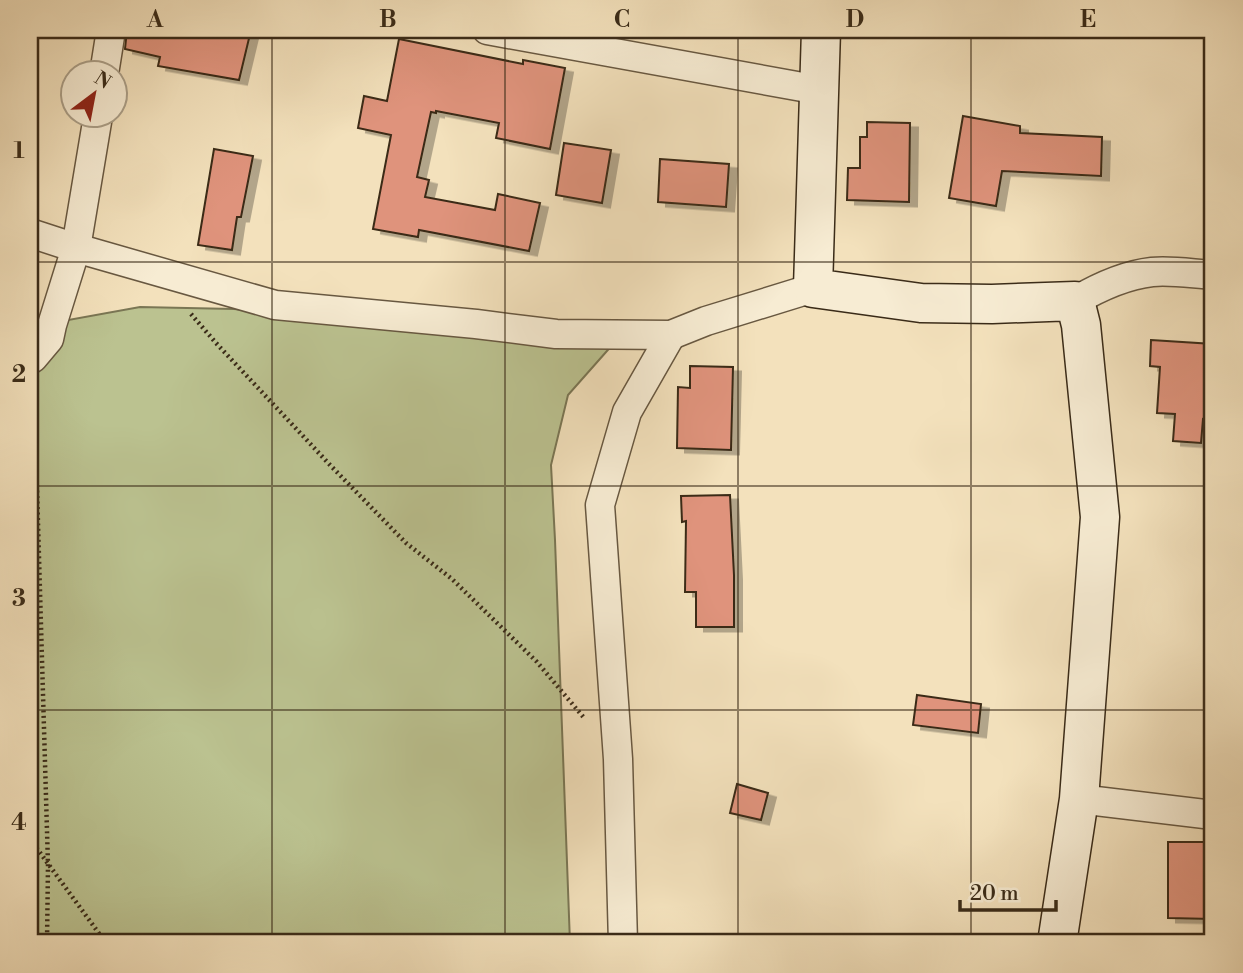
<svg xmlns="http://www.w3.org/2000/svg" width="1243" height="973" viewBox="0 0 1243 973" font-family="'Libre Bodoni',serif">
  <style>
    .green { fill: #bbc290; stroke: #7a7654; stroke-width: 2 }
    .building { fill: #df937c; stroke: #3a2b18; stroke-width: 2; filter: url(#shadow) }
    .lines { fill: none; stroke-linecap: round; stroke-linejoin: round }
    .street-casing { stroke: #685841; stroke-width: 31 }
    .secondary-casing { stroke: #3a2b18; stroke-width: 41 }
    .path { stroke: #3a2b18; stroke-width: 4.5; stroke-dasharray: 2 3.5; stroke-linecap: butt }
    .street { stroke: #f7ecd3; stroke-width: 28 }
    .secondary { stroke: #f7ecd3; stroke-width: 38 }
    .grid { fill: none; stroke: #3a2b18; stroke-width: 2; stroke-opacity: 0.55 }
    .neatline { fill: none; stroke: #3a2b18; stroke-width: 2.5 }
    .grid-label { font-size: 23px; text-anchor: middle; font-weight: bold; fill: #3a2b18 }
  </style>
  <defs>
    <filter id="shadow"><feDropShadow dx="8" dy="4.5" stdDeviation="0" flood-color="#0004"/></filter>
  </defs>
  <rect width="100%" height="100%" fill="#f3e1bc"/>
  <filter id="stains"><feTurbulence type="fractalNoise" baseFrequency=".00286" numOctaves="4"/><feColorMatrix values="0 0 0 0 .2 0 0 0 0 .09 0 0 0 0 .02 0 0 0 .5 -.17"/></filter>
  <radialGradient id="worn" r=".72"><stop offset=".6" stop-color="#630" stop-opacity="0"/><stop offset="1" stop-color="#630" stop-opacity=".3"/></radialGradient>
  <path class="green" d="M140 307 234 309 614 343 568 395 551 465 555 540 570 943H30V331L46 329V324Z"/>
  <g class="building">
    <path d="M127 30H251L239 80 158 66 160 57 125 49Z"/>
    <path d="M399 39 523 64V60L565 68 550 149 496 138 499 123 436 111V113L431 112 417 177 429 180 425 197 495 210 498 194 540 203 529 251 419 230 418 237 373 229 391 135 358 128 364 96 387 101Z"/>
    <path d="M963 116 1020 126V133L1102 137 1101 176 1002 171 996 206 949 198Z"/>
    <path d="M867 122 910 123 909 202 847 200 848 168H860V137H867Z"/>
    <path d="M564 143 611 150 602 203 556 195Z"/>
    <path d="M214 149 253 156 241 217H237L232 250 198 245Z"/>
    <path d="M660 159 729 164 726 207 658 202Z"/>
    <path d="M1151 340 1213 344 1209 420 1203 419 1201 443 1173 441 1175 414 1157 413 1160 367 1150 366Z"/>
    <path d="M690 366 733 367 731 450 677 448 678 387 690 388Z"/>
    <path d="M730 495 734 575V627H696V592H685L686 521 682 522 681 496Z"/>
    <path d="M917 695 981 704 978 733 913 725Z"/>
    <path d="M737 784 768 793 761 820 730 813Z"/>
    <path d="M1168 842H1213V919L1168 918Z"/>
  </g>
  <g class="lines">
    <defs>
      <g id="street">
        <path d="M487 30 819 90"/>
        <path d="M104 74 111 30"/>
        <path d="M30 233 76 248 275 305 476 324 556 334 671 335 706 321 813 288"/>
        <path d="M1075 301C1099 287 1125 275 1152 272 1172 270 1194 274 1213 275"/>
        <path d="M30 358H33L49 339 52 325 76 248 98 116"/>
        <path d="M1079 799 1213 815"/>
        <path d="M623 943 618 759 600 505 627 412 671 335"/>
      </g>
      <path id="secondary" d="M821 30 813 288 921 303 992 304 1075 301 1081 325 1100 517 1079 799 1057 943"/>
    </defs>
    <use href="#street" class="street-casing"/>
    <use href="#secondary" class="secondary-casing"/>
    <g class="path">
      <path d="M191 314 216 343 331 466 406 543 452 579 537 662 585 719"/>
      <path d="M34 386 48 865 47 943"/>
      <path d="M30 839 106 943"/>
    </g>
    <use href="#street" class="street"/>
    <use href="#secondary" class="secondary"/>
  </g>
  <path class="grid" d="M272 30V943M505 30V943M738 30V943M971 30V943M30 262H1213M30 486H1213M30 710H1213"/>
  <rect width="1243" height="973" fill="none" stroke="#f3e1bc" stroke-width="77"/>
  <g transform="translate(94 94) rotate(32)"><circle r="33" fill="#f7ecd3" stroke="#ab9f88" stroke-width="2"/>
  <path d="M0-5L12 26L0 18L-12 26Z" fill="#8f2418"/>
  <text y="-10" font-size="19" font-weight="bold" text-anchor="middle" fill="#3a2b18">N</text>
  </g>
  <path d="M960 900v10h96v-10" fill="none" stroke="#3a2b18" stroke-width="3.5"/>
  <text x="970" y="900" font-size="21" fill="#3a2b18" stroke="#f7ecd3" stroke-width="5" paint-order="stroke">20 m</text>
  <rect x="38" y="38" width="1166" height="896" class="neatline"/>
  <g class="grid-label">
    <text x="155" y="27">A</text>
    <text x="388" y="27">B</text>
    <text x="622" y="27">C</text>
    <text x="855" y="27">D</text>
    <text x="1088" y="27">E</text>
    <text x="19" y="158">1</text>
    <text x="19" y="382">2</text>
    <text x="19" y="606">3</text>
    <text x="19" y="830">4</text>
  </g>
  <rect width="100%" height="100%" filter="url(#stains)"/>
  <rect width="100%" height="100%" fill="url(#worn)"/>
</svg>
